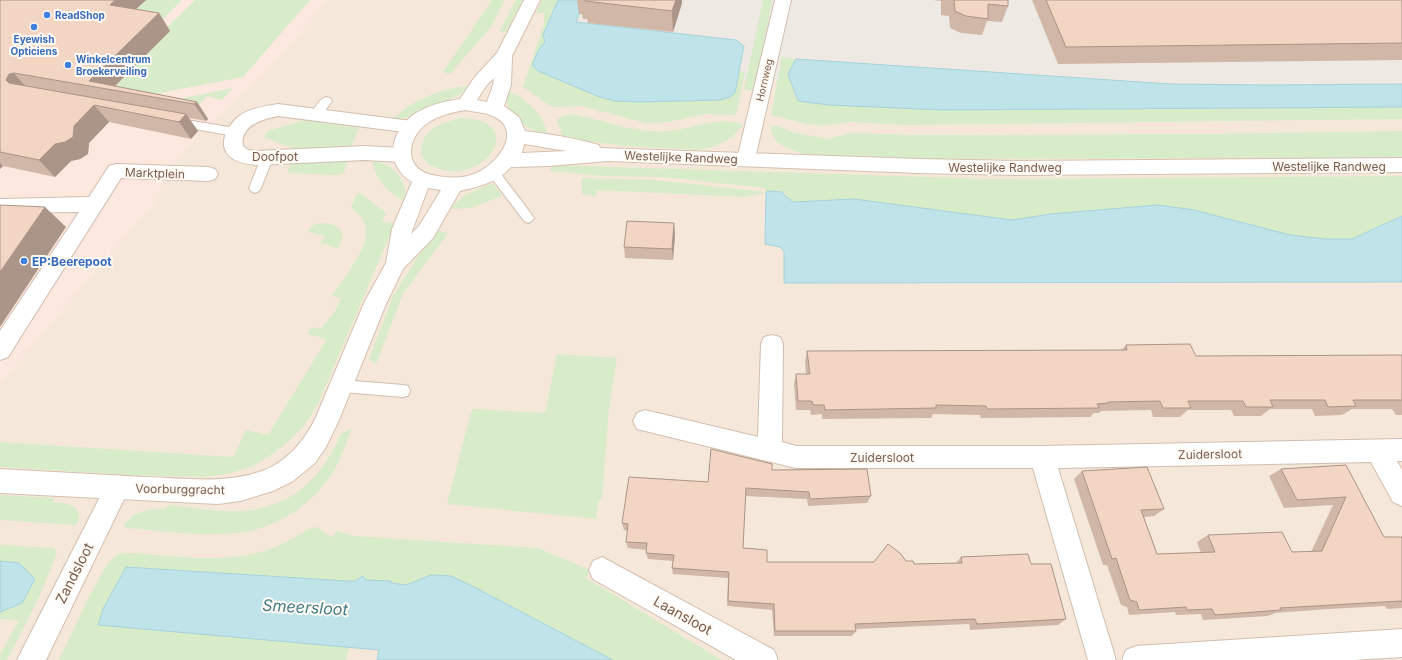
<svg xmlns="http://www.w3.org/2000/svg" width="1402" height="660" viewBox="0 0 1402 660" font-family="Inter,sans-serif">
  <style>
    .residential { fill: #f5e8da }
    .commercial { fill: #fde8e0 }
    .industrial { fill: #efe9e4 }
    .green { fill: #d8ecc9 }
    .water { fill: #bfe3e8; stroke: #a5d3da }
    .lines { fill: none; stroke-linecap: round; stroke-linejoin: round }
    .lane-casing { stroke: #d1beb0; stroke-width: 2 }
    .street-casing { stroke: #d1beb0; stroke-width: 2 }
    .secondary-casing { stroke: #d6c0b0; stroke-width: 2 }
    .lane { fill: #fff; fill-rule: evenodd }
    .street { fill: #fff; fill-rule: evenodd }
    .secondary { fill: #fff; fill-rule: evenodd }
    .wall { fill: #d1b7a8 }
    .shaded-wall { fill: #aa9588 }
    .building { fill: #f3d5c3; stroke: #aa9588 }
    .shop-dot { fill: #3f7fe0; stroke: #fffaf3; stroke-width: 1.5 }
    .labels { text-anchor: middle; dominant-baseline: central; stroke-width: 4; stroke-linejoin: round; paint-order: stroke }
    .far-shop-label { font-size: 10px; font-weight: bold; fill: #366cbe; stroke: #fffaf3; text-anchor: start }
    .far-street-label { font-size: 10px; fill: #7a5c4d; stroke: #fffaf3 }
    .street-label { font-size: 12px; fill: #7a5c4d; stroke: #fffaf3 }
    .shop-label { font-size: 12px; font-weight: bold; fill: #366cbe; stroke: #fffaf3; text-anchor: start }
    .near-street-label { font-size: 14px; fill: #7a5c4d; stroke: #fffaf3 }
    .near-water-label { font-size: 16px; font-style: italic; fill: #437c86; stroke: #fffaf3 }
  </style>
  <rect width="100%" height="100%" fill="#fdf6ec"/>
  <rect class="residential" x="0" y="0" width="1402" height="660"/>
  <path class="commercial" d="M0 0H328L268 70 194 140 167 173 154 203 0 383Z"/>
  <path class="industrial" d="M583 0H1402V99L1007 96 693 76 576 22Z"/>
  <g class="green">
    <path d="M146 0H182L155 27 123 22Z"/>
    <path d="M195 0H310L243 77 119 101 104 98 170 31 165 29Z"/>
    <path d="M492 0H505L490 28 450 74 443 72Z"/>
    <path d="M516 0H523L506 32H499Z"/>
    <path d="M542 0H558L543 34 545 42 539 49 533 65 538 71 597 96 614 101 726 99 735 93 739 71 745 72 736 115 705 114 668 122 646 123 581 106 552 107 523 87 544 24V13H536Z"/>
    <path d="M763 0H772L755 91 744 89Z"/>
    <path d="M782 57 796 59 788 74 798 101 829 105 942 110 1402 107V119L904 125 851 122 823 126 807 124 771 115Z"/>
    <path d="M469 86C460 97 449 99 437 104 422 111 408 120 391 120 412 101 440 88 469 86Z"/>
    <path d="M233 88 222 100 207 96 190 115 143 106Z"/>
    <path d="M508 92H511C527 101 544 114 547 134 529 132 501 113 508 92Z"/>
    <path d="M573 114C608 121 640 136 676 130 695 127 724 116 743 125L732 137 724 142 713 147 698 150 627 146 563 138 557 120 562 116Z"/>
    <path d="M462 118C531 120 483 189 434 167 427 164 420 157 421 149 422 129 446 121 462 118Z"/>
    <path d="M306 120 359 128 350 149 302 151 265 138 266 133 270 130Z"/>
    <path d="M775 125 792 132 827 139 852 133 915 135 1208 134 1402 131V158L929 159 807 155C794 151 770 145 771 127Z"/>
    <path d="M347 161 344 173 336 175 287 173 291 164Z"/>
    <path d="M373 161C394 164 408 180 405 201 388 193 374 179 373 161Z"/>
    <path d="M552 165 991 179 1402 176V216L1352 239H1325L1290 235 1194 210 1158 205 1051 214 1012 220 854 199 794 202 785 196 782 192 768 191 766 192 746 197 597 190 596 196 582 194V178L654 180 766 192 765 188 663 177 603 176 550 171Z"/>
    <path d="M490 184 494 185 502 196 471 208 450 209 463 196Z"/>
    <path d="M357 193 362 194 386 213 382 222 395 223 318 404 304 426 287 443 268 457 251 467 227 474 204 477 129 475 0 467V442L233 457 246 430 268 435 327 339 307 334 312 327 321 329 335 311 341 298 332 296C343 279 373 243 365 224 363 217 357 212 351 208Z"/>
    <path d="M320 223C330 224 339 224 343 236L338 248 320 243 325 236 308 232 313 225Z"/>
    <path d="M435 230 448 233 403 294 376 364 369 359 393 296Z"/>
    <path d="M557 354 617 358 609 409 602 499H599L596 519 447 504 472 409 545 413Z"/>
    <path d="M352 428C345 446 339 465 327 481 307 508 271 530 237 533 200 537 163 531 127 528L124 526C132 511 152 508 166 509L168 505C191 507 215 512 238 511 289 510 323 478 341 433H343Z"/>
    <path d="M0 495 55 498 53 502C66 503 81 504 79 521L75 525 0 520Z"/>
    <path d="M315 527 318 528 331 537 337 531 354 536 538 548 590 570 586 578 722 660H613L474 587 425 577 406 585 364 580 347 581 127 567 103 609 99 625 349 647 346 660H59L88 599 109 561 118 554 132 553C179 556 228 565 273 548 286 543 298 535 311 528Z"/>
    <path d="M0 545 54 548 57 553 40 595 7 660H0V655L19 620 0 619V612L22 603 19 563 0 561Z"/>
  </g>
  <g class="water">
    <path d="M558 0H585L576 22 736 40 744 46 735 93 730 97 720 100 640 102 614 101 597 96 538 71 532 65 539 49 545 42 543 35Z"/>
    <path d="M796 59 1171 84 1266 85 1402 84V107L942 110 829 105 798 101 788 74Z"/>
    <path d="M768 191 782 192 785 196 794 202 854 199 1012 220 1051 214 1158 205 1194 210 1290 235 1325 239H1352L1402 216V282L784 283V251L780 247 765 244 766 192Z"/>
    <path d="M0 561 19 563 35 579 22 603 0 612Z"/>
    <path d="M126 567 347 581H355L363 576 365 580 391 581V583L406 585 431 575 451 576 474 587 613 660H377L379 650 98 625 103 609Z"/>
  </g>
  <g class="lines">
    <defs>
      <g id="lane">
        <path d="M326 97 330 98 332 101 320 118H312L310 115C314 109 319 99 326 97Z"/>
        <path d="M174 118 235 128 239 129 241 132 239 135 235 136 170 125 168 122 170 119Z"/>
        <path d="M267 154 271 155 273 158 261 188 259 191 255 193 251 191 249 188 261 158 263 155Z"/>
        <path d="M494 169 498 170 532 215 534 218 532 221 528 223 524 221 490 176 488 173 490 170Z"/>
        <path d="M342 380 403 385 408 386 410 391 408 396 403 397 342 392 337 391 335 386 337 381Z"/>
      </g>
      <g id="street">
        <path d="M775 0H791L755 159 753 164 746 166 739 164 737 159Z"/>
        <path d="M278 104 412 121 418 122 421 127 418 132 412 133 278 116C263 119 239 126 243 146L248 150 256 151 365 146 401 148 408 150 410 155 408 160 401 162 365 160 256 165C248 164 238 163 232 158 215 146 228 123 242 114 252 108 266 106 278 104Z"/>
        <path d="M116 164 208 167 215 169 218 174 215 179 208 181 121 178 8 357 0 360V331L79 212 0 213V199L89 197 109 166Z"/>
        <path d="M772 335 780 337 783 344 782 442 796 446H1042L1402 439V461H1397L1402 470V506L1393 502 1371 462 1058 468 1116 660H1088L1033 468H796L637 429 633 421 637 413 645 410 758 437 761 344 764 337Z"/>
        <path d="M118 475 127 479 130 487 46 660H17L109 479Z"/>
        <path d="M602 557 774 650 778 660H736L593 579 589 570 593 561Z"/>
        <path d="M1402 629V657L1353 660H1122L1126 650 1136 646Z"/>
      </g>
      <path id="secondary" d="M524 0H540L512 56 511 85 504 106 519 117 525 131C550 134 574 138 599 145L600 148 918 159 1021 161 1402 158V172L1021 175 918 173 608 161 549 166 511 167C498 182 479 187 460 191L433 238 403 269 386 304 339 420 326 447 315 463 293 481 273 491 240 501 218 504 0 493V469C48 472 97 474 145 477 183 478 222 484 259 472 285 464 305 441 316 417L364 303 386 263 392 229 412 182C383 164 390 130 416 113 429 105 445 101 460 99L474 78 497 53ZM494 78 493 85 487 102 477 100 486 86ZM466 110C474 112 483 112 490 115 526 128 498 165 474 174 462 179 446 178 432 175 402 168 407 136 429 122 440 115 453 112 466 110ZM524 144 567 151 522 153ZM428 188 441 190 419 226 411 234Z"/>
    </defs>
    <use href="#lane" class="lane-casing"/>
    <use href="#street" class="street-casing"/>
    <use href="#secondary" class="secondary-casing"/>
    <use href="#lane" class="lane"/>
    <use href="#street" class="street"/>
    <use href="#secondary" class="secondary"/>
  </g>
  <g class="wall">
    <path d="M0 0H146L136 9 159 13 170 31 115 86 197 102 208 119 206 121 189 118 198 131 191 139 109 122 89 143 88 154 80 159 71 161 55 177 3 166 0 169Z"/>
    <path d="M577 0H682V3L673 32 588 23 587 19H583L582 14H579Z"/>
    <path d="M933 0H1008V6L1002 22 987 21 982 35 961 33 950 28 949 16 941 15V1Z"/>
    <path d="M1032 0H1402V60L1058 64Z"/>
    <path d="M674 223 675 235 673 260 625 258 624 247Z"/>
    <path d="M1126 345 1196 356 1402 355V415H1396L1392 409H1352L1342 415 1315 416 1312 409H1270L1261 416H1234L1231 410H1188L1180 417H1153L1151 410 1101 411 1099 413H1094L1090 417 981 418 980 415 933 414 931 418 822 419V414L811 415 810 410H796L794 384 796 374H806L805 361 807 351 1121 350Z"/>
    <path d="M1346 465 1384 537H1402V608L1387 609 1385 606 1329 609 1275 613 1268 616 1203 620 1201 614 1176 615 1175 612 1129 615 1127 607 1121 605 1107 565H1103L1074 479 1082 471 1164 509 1154 516 1144 517 1157 554 1201 553 1197 542 1208 535 1292 552H1311L1333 505 1284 508 1269 476 1281 469Z"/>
    <path d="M772 470 871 496 867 503 808 506 807 499 745 496 743 548 767 562H874L906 561 914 564 956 563 961 557 1031 564 1066 619 1058 625 970 630 969 624 856 629V631L852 636H774L772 610 727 606 728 578 673 574 672 568 673 561 648 559 646 553 647 550 628 548 626 542 628 531 624 530 622 523 708 482Z"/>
  </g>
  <g class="shaded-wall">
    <path d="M115 0H146L122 22 110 5Z"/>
    <path d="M676 0H682V3L673 32 672 11Z"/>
    <path d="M159 13 170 31 111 90 89 81Z"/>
    <path d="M14 73 29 91 25 100 6 80 9 74Z"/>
    <path d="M197 102 208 119 206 121 194 104Z"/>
    <path d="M94 105 109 122 89 143 88 154 80 159 71 161 55 177 39 160Z"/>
    <path d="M186 114 198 131 191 139 179 122Z"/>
    <path d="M0 163 3 166 0 169Z"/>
    <path d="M45 207 66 227 0 327V272Z"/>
    <path d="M674 223 675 235 673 260 672 249Z"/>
  </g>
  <g class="building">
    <path d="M0 0H115L110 5 159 13 89 81 197 102 194 104 14 73 9 74 6 80 9 83 186 114 179 122 94 105 74 126 73 137 65 142 55 144 39 160 0 152Z"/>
    <path d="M585 0H676L672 11 585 1Z"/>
    <path d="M954 0H1008V6L988 4V19L966 16 955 11Z"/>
    <path d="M1046 0H1402V43L1066 47Z"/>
    <path d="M0 205 45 207 0 272Z"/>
    <path d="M627 221 674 223 672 249 624 247Z"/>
    <path d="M1190 344 1196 356 1402 355V400H1353L1356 406 1328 407 1325 400H1270L1273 407H1246L1243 401H1188L1191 408H1163L1160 401 1108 402V403L1097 404 1099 408 987 409 986 406 936 405V408L825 410 824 405H813L812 401H798L796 374H810L807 351 1127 350 1126 345Z"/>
    <path d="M711 449 772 464V470L867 469 871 496 810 499 809 492 746 488 743 548 767 550V562H874L888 544 900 553 906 561H913L914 564 962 563 961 557 1028 554 1031 564H1051L1066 619 977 624 975 619 855 624 856 631H775L774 604 728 601 729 572 672 568 674 555 646 553 647 543 626 542 628 524 622 523 629 477 708 482Z"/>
    <path d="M1346 465 1384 537H1402V602L1401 601 1280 608 1281 610 1215 615 1212 609 1187 610 1186 607 1139 610 1137 602 1130 600 1116 558 1112 559 1082 471 1147 467 1164 509 1141 510 1157 554 1215 552 1208 535 1282 532 1292 552 1322 551 1346 497 1297 500 1281 469Z"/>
  </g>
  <g class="shop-dot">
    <circle cx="47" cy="15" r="4"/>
    <circle cx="34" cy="27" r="4"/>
    <circle cx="68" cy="65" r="4"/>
    <circle cx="24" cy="261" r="4"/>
  </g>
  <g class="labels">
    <g class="far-shop-label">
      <text x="55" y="15">ReadShop</text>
      <text x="34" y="39" text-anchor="middle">Eyewish<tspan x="34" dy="12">Opticiens</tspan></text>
      <text x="76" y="59">Winkelcentrum<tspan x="76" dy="12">Broekerveiling</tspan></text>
    </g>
    <g class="far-street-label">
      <text transform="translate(764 80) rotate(-77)">Hornweg</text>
    </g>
    <g class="street-label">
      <text x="275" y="156">Doofpot</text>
      <text transform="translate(681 157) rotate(2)">Westelijke Randweg</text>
      <text x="1329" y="166">Westelijke Randweg</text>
      <text x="1005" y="167">Westelijke Randweg</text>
      <text transform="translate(155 173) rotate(2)">Marktplein</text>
      <text transform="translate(1210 454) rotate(-1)">Zuidersloot</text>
      <text x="882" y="457">Zuidersloot</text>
      <text transform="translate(180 489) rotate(1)">Voorburggracht</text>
    </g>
    <g class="shop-label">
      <text x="32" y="261">EP:Beerepoot</text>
    </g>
    <g class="near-street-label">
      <text transform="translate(74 573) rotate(-63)">Zandsloot</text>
      <text transform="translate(683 615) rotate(29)">Laansloot</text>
    </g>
    <g class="near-water-label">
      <text transform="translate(305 607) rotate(3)">Smeersloot</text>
    </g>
  </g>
</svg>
